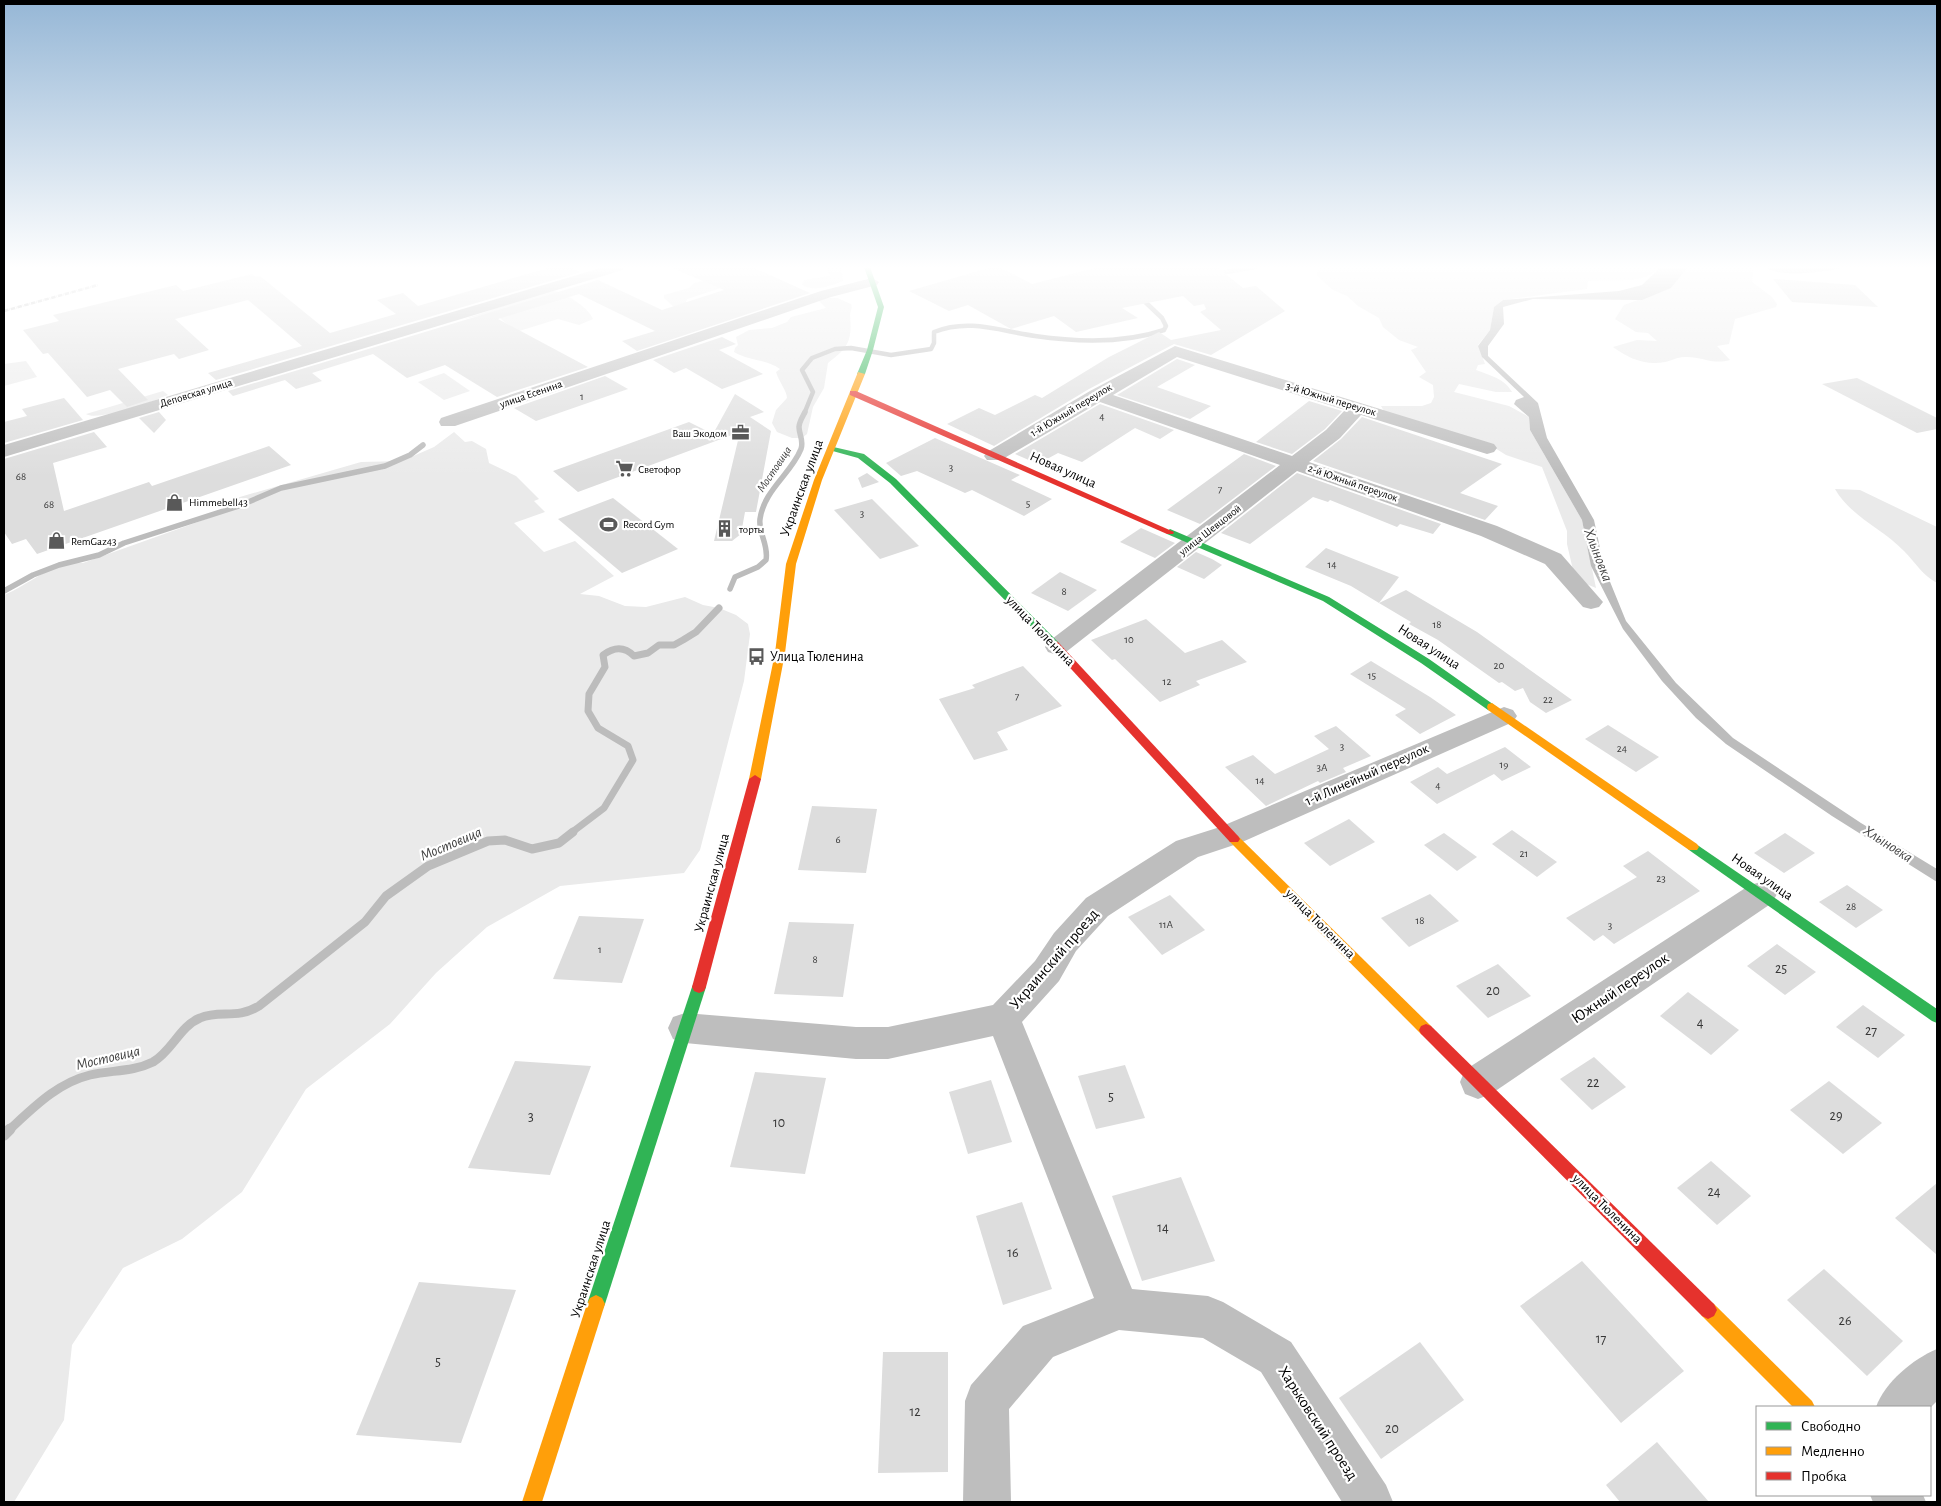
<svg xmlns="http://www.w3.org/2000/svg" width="1941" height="1506" viewBox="0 0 1941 1506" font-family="'Alegreya Sans',sans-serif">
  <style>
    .green { fill: #eaeaea }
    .water { fill: #bcbcbc }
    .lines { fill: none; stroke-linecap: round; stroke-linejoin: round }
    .stream-far4 { stroke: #bcbcbc; stroke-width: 4.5 }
    .stream-far3 { stroke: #bcbcbc; stroke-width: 5.5 }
    .stream-far2 { stroke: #bcbcbc; stroke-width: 7 }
    .stream-far1 { stroke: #bcbcbc; stroke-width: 9 }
    .stream { stroke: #bcbcbc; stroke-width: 11 }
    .building { fill: #ddd }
    .street { fill: #bebebe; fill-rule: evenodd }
    .fast { fill: #30b455; fill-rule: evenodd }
    .slow { fill: #ff9f0a; fill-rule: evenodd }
    .jam { fill: #e5322d; fill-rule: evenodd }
    .rail { stroke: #bdbdbd; stroke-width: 2.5; stroke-dasharray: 4.5 1 0.5 1; stroke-linecap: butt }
    .labels { text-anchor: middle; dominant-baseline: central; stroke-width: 4.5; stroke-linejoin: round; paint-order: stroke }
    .far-street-label { font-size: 11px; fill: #000; stroke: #fff }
    .number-label { font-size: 11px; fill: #373737 }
    .far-poi-label { font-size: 11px; fill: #000; stroke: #fff; text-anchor: start }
    .far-water-label { font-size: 12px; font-style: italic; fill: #414141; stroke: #fff }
    .street-label { font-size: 14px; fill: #000; stroke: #fff }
    .poi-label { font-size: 14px; fill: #000; stroke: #fff; text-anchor: start }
    .near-number-label { font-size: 14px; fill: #373737 }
    .water-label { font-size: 15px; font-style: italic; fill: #414141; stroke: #fff }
    .near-street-label { font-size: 16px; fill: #000; stroke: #fff }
  </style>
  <rect width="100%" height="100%" fill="#fff"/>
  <g class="green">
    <path d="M826 267H841L843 281C830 286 815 292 802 285L804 280 830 276Z"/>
    <path d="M1317 267H1661C1642 286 1613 278 1588 281L1587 289 1503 300 1494 307 1490 330 1478 345 1485 364 1478 365 1476 370C1491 376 1504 378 1512 392H1496L1459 384 1454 392 1509 406 1529 417 1530 430 1582 520 1596 588 1579 581 1573 570 1567 544V531L1542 467 1506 455 1487 443 1384 411 1381 406H1422L1431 403 1434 397 1433 385 1419 377 1426 372 1411 350 1418 347 1399 340 1383 327 1379 318 1358 306 1347 296 1333 290 1317 276V271L1320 269Z"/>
    <path d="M1688 267H1750L1753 271 1752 282 1772 297 1777 304 1776 307 1735 319 1729 344 1717 346 1730 360C1712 365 1702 356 1684 357 1677 357 1671 361 1665 362 1645 366 1628 358 1613 347L1637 340 1657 341 1648 333 1636 332 1615 319 1624 305 1671 288Z"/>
    <path d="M710 279 721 288 687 299 686 302 688 305 675 308 664 298V295L689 288 694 283Z"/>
    <path d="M554 291C566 293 589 308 593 319L579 325 558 319 516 332 494 313 464 319 545 292Z"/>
    <path d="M827 298H837L851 304C853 309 850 310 850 315 852 341 849 347 828 363L824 388 813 407 807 434 802 438H792L777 432 772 423 776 410 787 398C787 391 779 382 776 372L780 369C766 359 749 361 734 352L735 348 738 345 736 337 749 330 772 328 787 322 791 317 826 308 818 300Z"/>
    <path d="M26 361 37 377 4 386V364Z"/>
    <path d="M444 373 470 391 444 400 418 382Z"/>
    <path d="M163 391 168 395C155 401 97 422 86 414Z"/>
    <path d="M454 432 465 442 472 441 486 449 489 463 516 476 539 499 534 501 545 512 514 523 544 552 575 541 614 576 580 594 599 596 625 606 646 607 685 597 703 605 719 608 736 615 748 624 750 634 744 681 700 850 684 873 560 886 487 927 436 973 390 1024 306 1089 242 1192 182 1239 123 1268 72 1345 64 1420 14 1502H4V595C29 585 54 560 83 563L223 513 233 499 361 462 402 461 434 447Z"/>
    <path d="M1835 489 1860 490 1937 527V583C1922 575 1916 563 1904 551 1882 528 1851 517 1835 489Z"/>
  </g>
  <g class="water">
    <path d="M1661 267H1688L1671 288 1642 300 1533 299 1503 307 1504 324 1488 346V356L1538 403 1547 438 1594 520 1604 567 1626 621 1676 683 1733 738 1861 823 1937 869V882L1832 816 1726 744 1696 718 1662 681 1623 629 1591 566 1582 520 1530 430 1529 417 1514 404 1516 400 1524 397 1482 357 1478 346 1490 330 1494 307 1503 300 1619 291 1642 285Z"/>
    <path d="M1766 267H1840L1841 268C1826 272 1776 278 1766 267Z"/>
  </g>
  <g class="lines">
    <g class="stream-far4">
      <path d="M1215 274 1255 267"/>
      <path d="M804 414 813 392 802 370 812 358 835 349 851 348 891 355 931 349 934 343V332C969 318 1000 331 1035 336 1077 342 1123 344 1164 330L1166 326 1162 318 1140 297"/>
    </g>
    <g class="stream-far3">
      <path d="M730 589 735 577 758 567 766 560C769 545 758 533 760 519 764 490 791 474 801 449 804 440 799 435 799 427 799 422 803 416 805 412"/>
      <path d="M4 591 33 575 59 565 99 555 124 543 239 506 281 488 385 466 410 455 423 445"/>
    </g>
    <path class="stream-far2" d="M571 833 604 808 633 760 628 746 598 728 588 711 589 694 605 667 603 655C614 647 624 646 634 656L648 653 659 645H674L683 640 696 632 719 608"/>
    <path class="stream-far1" d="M9 1130C33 1108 57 1083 90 1075 111 1070 133 1072 153 1062 172 1051 180 1026 200 1018 220 1009 236 1020 259 1006L365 922 386 896 428 866 488 841 505 840 532 849 559 843 573 832"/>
    <path class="stream" d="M4 1135 10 1129"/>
  </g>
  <g class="building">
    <path d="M551 267H570L581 272 216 380 208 373 302 346 248 300 175 319 209 350 179 359 174 354 118 369 148 400 127 407 110 390 87 397 48 353 43 354 23 330 59 321 53 315 176 285 183 291 252 274 256 277 260 276 330 333 396 314 377 300 403 293 418 306Z"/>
    <path d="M670 267H752L810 293 637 351 622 341 655 331 579 294 498 319 588 367 497 397 445 365 407 378 373 354 312 373 322 381 296 389 285 380 233 396 228 391 598 280 662 310 724 290Z"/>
    <path d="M992 267H999L1032 284 1099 267H1217L1243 288 1256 286 1285 311 1211 355 1174 344 1089 389 994 446 947 424 979 408 995 415 1035 395 1042 398 1109 357 1159 332 1171 340 1221 330 1200 312 1206 309 1204 304 1194 306 1183 296 1122 308 1138 318 1076 332 1054 316 1011 329 968 305 949 311 909 291Z"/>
    <path d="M1773 279 1855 285 1878 307 1792 302Z"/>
    <path d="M722 337 736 344 719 350 763 374 722 389 686 368 674 373 653 360Z"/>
    <path d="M1177 359 1195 365 1157 387 1211 406 1190 419 1117 395Z"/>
    <path d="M605 376 628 389 536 421 514 408Z"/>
    <path d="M1857 378 1937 418V429L1917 433 1822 384Z"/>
    <path d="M735 394 764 412 750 417 771 431 756 512H745L741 534 732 541H714L740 432 578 492 553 471 689 422 713 434Z"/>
    <path d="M64 398 83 420 4 443V422L27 416 22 409Z"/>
    <path d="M1309 401 1342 411 1325 429 1292 454 1256 442Z"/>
    <path d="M1100 404 1174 430 1160 439 1135 428 1082 462 1058 453 1038 464 1015 454Z"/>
    <path d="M159 412 166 420 154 433 139 418Z"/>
    <path d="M1362 417 1502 464 1460 493 1498 506 1485 520 1313 461 1341 439Z"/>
    <path d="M94 432 107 447 53 463 64 511 149 482 152 486 269 446 291 465 37 554 26 539 12 544 4 532V459Z"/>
    <path d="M935 438 1020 475 1011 480 1052 499 1024 516 972 490 965 493 917 471 901 476 886 463Z"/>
    <path d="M1244 454 1276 466 1200 524 1167 510Z"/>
    <path d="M867 473 879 482 862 488 858 478Z"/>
    <path d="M1297 473 1441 524 1433 534 1400 524 1397 527 1330 500 1328 502 1313 497 1250 544 1221 533Z"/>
    <path d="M613 498 678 549 622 573 558 519Z"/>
    <path d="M872 499 919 546 880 559 834 510Z"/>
    <path d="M1141 528 1175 543 1155 558 1120 542Z"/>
    <path d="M1326 548 1399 577 1379 603 1351 586 1305 567Z"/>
    <path d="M1196 552 1212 559 1222 565 1204 579 1177 567Z"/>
    <path d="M1060 572 1097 590 1068 611 1031 593Z"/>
    <path d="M1406 590 1477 632 1572 700 1546 713 1530 702 1523 688 1515 691 1502 682 1499 683 1438 640 1409 624 1411 622 1379 603Z"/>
    <path d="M1146 619 1185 653 1222 640 1247 662 1196 681 1200 685 1160 702 1115 659 1112 660 1091 640Z"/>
    <path d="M1371 661 1430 697 1456 715 1420 734 1395 715 1406 709 1350 674Z"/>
    <path d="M1023 666 1062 706 997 732 1008 750 974 760 939 699 975 688 972 685Z"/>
    <path d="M1608 725 1659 757 1636 772 1585 739Z"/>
    <path d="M1336 726 1371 756 1343 768 1346 772 1320 783 1318 781 1266 806 1225 767 1253 755 1275 774 1329 749 1314 736Z"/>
    <path d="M1505 747 1531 767 1502 781 1494 774 1437 804 1410 782 1438 767 1447 774Z"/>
    <path d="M812 806 877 809 866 873 798 870Z"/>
    <path d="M1349 819 1375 842 1330 866 1304 843Z"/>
    <path d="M1512 830 1557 862 1537 877 1492 844Z"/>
    <path d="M1444 833 1477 857 1457 871 1424 845Z"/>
    <path d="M1785 833 1815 853 1784 873 1754 853Z"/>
    <path d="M1648 851 1700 891 1614 944 1603 935 1594 941 1566 918 1637 877 1623 866Z"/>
    <path d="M1847 885 1883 910 1856 928 1819 902Z"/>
    <path d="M1430 894 1459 921 1409 947 1381 918Z"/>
    <path d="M1170 895 1205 930 1162 955 1128 917Z"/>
    <path d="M579 916 644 919 622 983 553 979Z"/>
    <path d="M789 922 854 924 843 997 774 994Z"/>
    <path d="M1777 944 1816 972 1785 995 1747 966Z"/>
    <path d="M1498 964 1531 996 1488 1018 1456 986Z"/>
    <path d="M1688 992 1739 1030 1711 1055 1660 1016Z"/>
    <path d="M1863 1005 1905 1035 1878 1058 1836 1027Z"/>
    <path d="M1594 1057 1626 1087 1592 1110 1560 1079Z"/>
    <path d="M515 1061 591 1066 550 1175 468 1168Z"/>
    <path d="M1125 1065 1145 1118 1096 1129 1078 1076Z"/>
    <path d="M755 1072 826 1078 805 1174 730 1167Z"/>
    <path d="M991 1080 1012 1142 968 1154 949 1092Z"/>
    <path d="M1829 1081 1882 1123 1843 1154 1790 1110Z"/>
    <path d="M1711 1161 1751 1196 1717 1225 1677 1188Z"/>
    <path d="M1181 1177 1215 1261 1142 1281 1112 1196Z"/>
    <path d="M1937 1183V1255L1895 1218Z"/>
    <path d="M1022 1202 1052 1289 1003 1305 976 1216Z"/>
    <path d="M1582 1261 1684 1371 1621 1423 1520 1306Z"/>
    <path d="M1824 1269 1903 1341 1867 1376 1787 1300Z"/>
    <path d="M419 1282 516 1290 461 1443 356 1435Z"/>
    <path d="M1420 1342 1464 1400 1381 1459 1339 1398Z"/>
    <path d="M883 1352H948V1472L878 1473Z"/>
    <path d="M1657 1442 1709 1502H1620L1606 1485Z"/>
  </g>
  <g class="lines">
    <g class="street">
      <path d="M604 267H625L623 270 4 457V445Z"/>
      <path d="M872 278 879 282 877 285 831 297 455 426H441L439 422 441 418 821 291Z"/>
      <path d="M1175 346 1494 444 1497 448 1494 452 1487 454 1361 415 1340 438 1309 462 1497 526 1561 554 1603 602 1599 607 1591 609 1583 607 1545 564 1481 536 1297 471 1066 652 1057 655 1048 652 1045 647 1048 642 1280 465 1100 402 1001 460H987L984 456 987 452 1090 391ZM1177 357 1345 410 1326 430 1292 456 1113 395Z"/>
      <path d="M1504 707 1513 710 1517 716 1513 722 1240 843 1198 857 1108 916 1076 951 1059 981 1022 1022 1132 1289 1208 1296 1223 1302 1291 1342 1386 1485 1393 1502H1342L1261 1372 1203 1338 1119 1330 1053 1357 1009 1409 1011 1502H963L965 1401 971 1385 1023 1326 1094 1298 993 1036 888 1059H856L685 1043 673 1039 668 1028 673 1017 685 1013 856 1027H888L993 1005 1035 961 1054 933 1086 898 1176 841 1220 827Z"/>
      <path d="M1761 882 1772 885 1777 894 1772 903 1491 1094 1478 1099 1465 1094 1460 1082 1465 1070 1750 885Z"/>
      <path d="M1937 1349V1401L1930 1408 1876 1407C1885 1382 1913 1359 1937 1349Z"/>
      <path d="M1870 1495H1923L1926 1502H1873Z"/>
    </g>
    <g class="fast">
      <path d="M864 267H870L884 307 873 350 865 374 861 376 857 374 867 350 878 307Z"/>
      <path d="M829 446 864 454 896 479 1058 642 1059 644 1058 646H1050L890 483 858 458 829 450Z"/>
      <path d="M1170 529 1329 597 1429 659 1497 707 1492 711 1488 710 1421 663 1323 601 1167 534 1166 532Z"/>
      <path d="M1693 842 1937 1009V1023L1932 1021 1689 850 1687 847 1689 844Z"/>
      <path d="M699 981 704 983 706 987 605 1304 602 1310 596 1313 590 1310 587 1304 692 987 694 983Z"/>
    </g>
    <g class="slow">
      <path d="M858 372 865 374 822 480 796 564 785 653 761 779 755 783 749 779 775 653 786 564 814 480Z"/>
      <path d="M1492 703 1697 844 1699 847 1697 850H1689L1488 710 1487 707 1488 704Z"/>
      <path d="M1234 834 1238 836 1431 1026 1433 1030 1431 1034 1426 1036 1421 1034 1230 842 1228 839 1230 836Z"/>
      <path d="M596 1295 602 1298 605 1304 542 1502H522L587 1304 590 1298Z"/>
      <path d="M1708 1301 1714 1304 1812 1401 1815 1407H1793L1702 1316 1699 1310 1702 1304Z"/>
    </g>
    <g class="jam">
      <path d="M850 391H856L1174 532 1173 534H1167L850 395Z"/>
      <path d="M1054 641 1058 642 1238 836 1240 839 1238 842H1230L1050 646 1049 644Z"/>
      <path d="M755 775 761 779 706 987 704 991 699 993 694 991 692 987 749 779Z"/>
      <path d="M1426 1024 1431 1026 1714 1304 1717 1310 1714 1316 1708 1319 1702 1316 1421 1034 1419 1030 1421 1026Z"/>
    </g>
    <path class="rail" d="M4 311 98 285"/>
  </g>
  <linearGradient id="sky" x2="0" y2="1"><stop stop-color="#96b7d6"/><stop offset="0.56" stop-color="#fff"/><stop offset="1" stop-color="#fff" stop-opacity="0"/></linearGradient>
  <rect width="1941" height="477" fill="url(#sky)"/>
  <defs>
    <symbol id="office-bare" viewBox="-9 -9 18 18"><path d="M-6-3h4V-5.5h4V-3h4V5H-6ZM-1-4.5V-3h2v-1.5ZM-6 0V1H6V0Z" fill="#595959" stroke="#fff" stroke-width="2.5" paint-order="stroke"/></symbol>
    <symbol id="supermarket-bare" viewBox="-9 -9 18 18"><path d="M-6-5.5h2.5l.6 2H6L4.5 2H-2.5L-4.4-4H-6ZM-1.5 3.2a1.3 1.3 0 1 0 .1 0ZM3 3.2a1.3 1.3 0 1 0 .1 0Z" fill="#595959" stroke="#fff" stroke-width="2.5" paint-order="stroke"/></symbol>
    <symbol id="shop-bare" viewBox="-9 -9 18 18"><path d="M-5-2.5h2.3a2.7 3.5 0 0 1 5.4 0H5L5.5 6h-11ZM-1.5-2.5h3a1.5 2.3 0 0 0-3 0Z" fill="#595959" stroke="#fff" stroke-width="2.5" paint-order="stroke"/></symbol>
    <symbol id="stadium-bare" viewBox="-9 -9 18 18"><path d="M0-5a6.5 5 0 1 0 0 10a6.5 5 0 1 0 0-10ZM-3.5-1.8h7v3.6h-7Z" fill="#595959" stroke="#fff" stroke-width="2.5" paint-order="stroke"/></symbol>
    <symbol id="building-bare" viewBox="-9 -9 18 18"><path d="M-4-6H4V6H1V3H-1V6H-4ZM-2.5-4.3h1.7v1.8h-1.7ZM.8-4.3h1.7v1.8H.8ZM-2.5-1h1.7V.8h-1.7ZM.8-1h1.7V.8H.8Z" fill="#595959" stroke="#fff" stroke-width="2.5" paint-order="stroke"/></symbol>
    <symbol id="bus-bare" viewBox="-9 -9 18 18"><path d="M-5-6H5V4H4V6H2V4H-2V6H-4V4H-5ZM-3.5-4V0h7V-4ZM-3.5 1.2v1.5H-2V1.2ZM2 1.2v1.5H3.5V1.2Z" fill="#595959" stroke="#fff" stroke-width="2.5" paint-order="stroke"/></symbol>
  </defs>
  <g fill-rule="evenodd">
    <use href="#office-bare" x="728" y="420" width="25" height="25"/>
    <use href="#supermarket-bare" x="612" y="456" width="25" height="25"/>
    <use href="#shop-bare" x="162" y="490" width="25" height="25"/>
    <use href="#stadium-bare" x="596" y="512" width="25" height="25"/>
    <use href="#building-bare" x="712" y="516" width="25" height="25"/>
    <use href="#shop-bare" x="44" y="528" width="25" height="25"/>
    <use href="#bus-bare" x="744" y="644" width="25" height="25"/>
  </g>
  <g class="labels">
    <g class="far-street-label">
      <text transform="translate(196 393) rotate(-17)">Деповская улица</text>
      <text transform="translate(531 394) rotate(-19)">улица Есенина</text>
      <text transform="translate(1331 399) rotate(17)">3-й Южный переулок</text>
      <text transform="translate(1071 410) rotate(-31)">1-й Южный переулок</text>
      <text transform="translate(1353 483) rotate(19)">2-й Южный переулок</text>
      <text transform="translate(1210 530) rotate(-38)">улица Шевцовой</text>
    </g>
    <g class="number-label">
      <text x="582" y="396">1</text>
      <text x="1102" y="416">4</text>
      <text x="951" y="467">3</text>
      <text x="21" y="476">68</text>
      <text x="1220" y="489">7</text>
      <text x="1028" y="503">5</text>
      <text x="49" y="504">68</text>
      <text x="862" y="513">3</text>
      <text x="1332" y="564">14</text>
      <text x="1064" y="591">8</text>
      <text x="1437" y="624">18</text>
      <text x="1129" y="639">10</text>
      <text x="1499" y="665">20</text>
      <text x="1372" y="675">15</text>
      <text x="1167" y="681">12</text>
      <text x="1017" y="696">7</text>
      <text x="1548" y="699">22</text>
      <text x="1342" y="746">3</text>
      <text x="1622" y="748">24</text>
      <text x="1504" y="764">19</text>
      <text x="1322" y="767">3А</text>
      <text x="1260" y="780">14</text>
      <text x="1438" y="785">4</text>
      <text x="838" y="839">6</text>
      <text x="1524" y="853">21</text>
      <text x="1661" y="878">23</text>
      <text x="1851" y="906">28</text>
      <text x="1420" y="920">18</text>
      <text x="1166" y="924">11А</text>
      <text x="1610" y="925">3</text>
      <text x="600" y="949">1</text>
      <text x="815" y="959">8</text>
    </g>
    <g class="far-poi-label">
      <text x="727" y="433" text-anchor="end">Ваш Экодом</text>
      <text x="638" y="469">Светофор</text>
      <text x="189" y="502">Himmebell43</text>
      <text x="623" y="524">Record Gym</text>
      <text x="739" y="529">торты</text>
      <text x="71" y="541">RemGaz43</text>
    </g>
    <g class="far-water-label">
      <text transform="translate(774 469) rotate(-56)">Мостовица</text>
    </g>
    <g class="street-label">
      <text transform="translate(1063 470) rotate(24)">Новая улица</text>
      <text transform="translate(802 488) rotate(-70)">Украинская улица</text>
      <text transform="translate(1040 631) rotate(46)">улица Тюленина</text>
      <text transform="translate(1429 647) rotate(33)">Новая улица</text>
      <text transform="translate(1367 775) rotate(-24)">1-й Линейный переулок</text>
      <text transform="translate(1762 877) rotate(35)">Новая улица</text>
      <text transform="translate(712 883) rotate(-75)">Украинская улица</text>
      <text transform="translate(1320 924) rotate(45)">улица Тюленина</text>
      <text transform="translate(1607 1209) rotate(45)">улица Тюленина</text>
      <text transform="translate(591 1269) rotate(-72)">Украинская улица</text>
    </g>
    <g class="poi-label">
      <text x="770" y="657">Улица Тюленина</text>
    </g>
    <g class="near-number-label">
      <text x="1781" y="969">25</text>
      <text x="1493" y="991">20</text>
      <text x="1700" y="1023">4</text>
      <text x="1871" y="1031">27</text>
      <text x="1593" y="1083">22</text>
      <text x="1111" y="1097">5</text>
      <text x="1836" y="1116">29</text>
      <text x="531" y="1117">3</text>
      <text x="779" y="1123">10</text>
      <text x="1714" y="1192">24</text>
      <text x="1163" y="1228">14</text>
      <text x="1013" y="1253">16</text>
      <text x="1845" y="1321">26</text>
      <text x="1601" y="1339">17</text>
      <text x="438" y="1362">5</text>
      <text x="915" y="1412">12</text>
      <text x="1392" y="1429">20</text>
    </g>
    <g class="water-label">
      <text transform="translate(1598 555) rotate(69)">Хлыновка</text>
      <text transform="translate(451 844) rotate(-23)">Мостовица</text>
      <text transform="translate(1888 844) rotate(33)">Хлыновка</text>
      <text transform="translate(108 1058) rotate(-13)">Мостовица</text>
    </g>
    <g class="near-street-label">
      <text transform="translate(1054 959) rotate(-49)">Украинский проезд</text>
      <text transform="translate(1620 988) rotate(-34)">Южный переулок</text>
      <text transform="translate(1318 1423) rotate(57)">Харьковский проезд</text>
    </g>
  </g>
  <rect width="1941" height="1506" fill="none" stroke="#000000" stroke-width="10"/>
  <rect x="1756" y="1406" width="175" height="90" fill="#ffffff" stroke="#999999"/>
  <rect x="1766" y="1422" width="25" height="8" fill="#30b455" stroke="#999999"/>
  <text x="1801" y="1431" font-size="15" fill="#000000">Свободно</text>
  <rect x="1766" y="1447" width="25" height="8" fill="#ff9f0a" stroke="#999999"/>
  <text x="1801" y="1456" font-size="15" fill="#000000">Медленно</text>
  <rect x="1766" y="1472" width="25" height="8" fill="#e5322d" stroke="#999999"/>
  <text x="1801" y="1481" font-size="15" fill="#000000">Пробка</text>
</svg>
